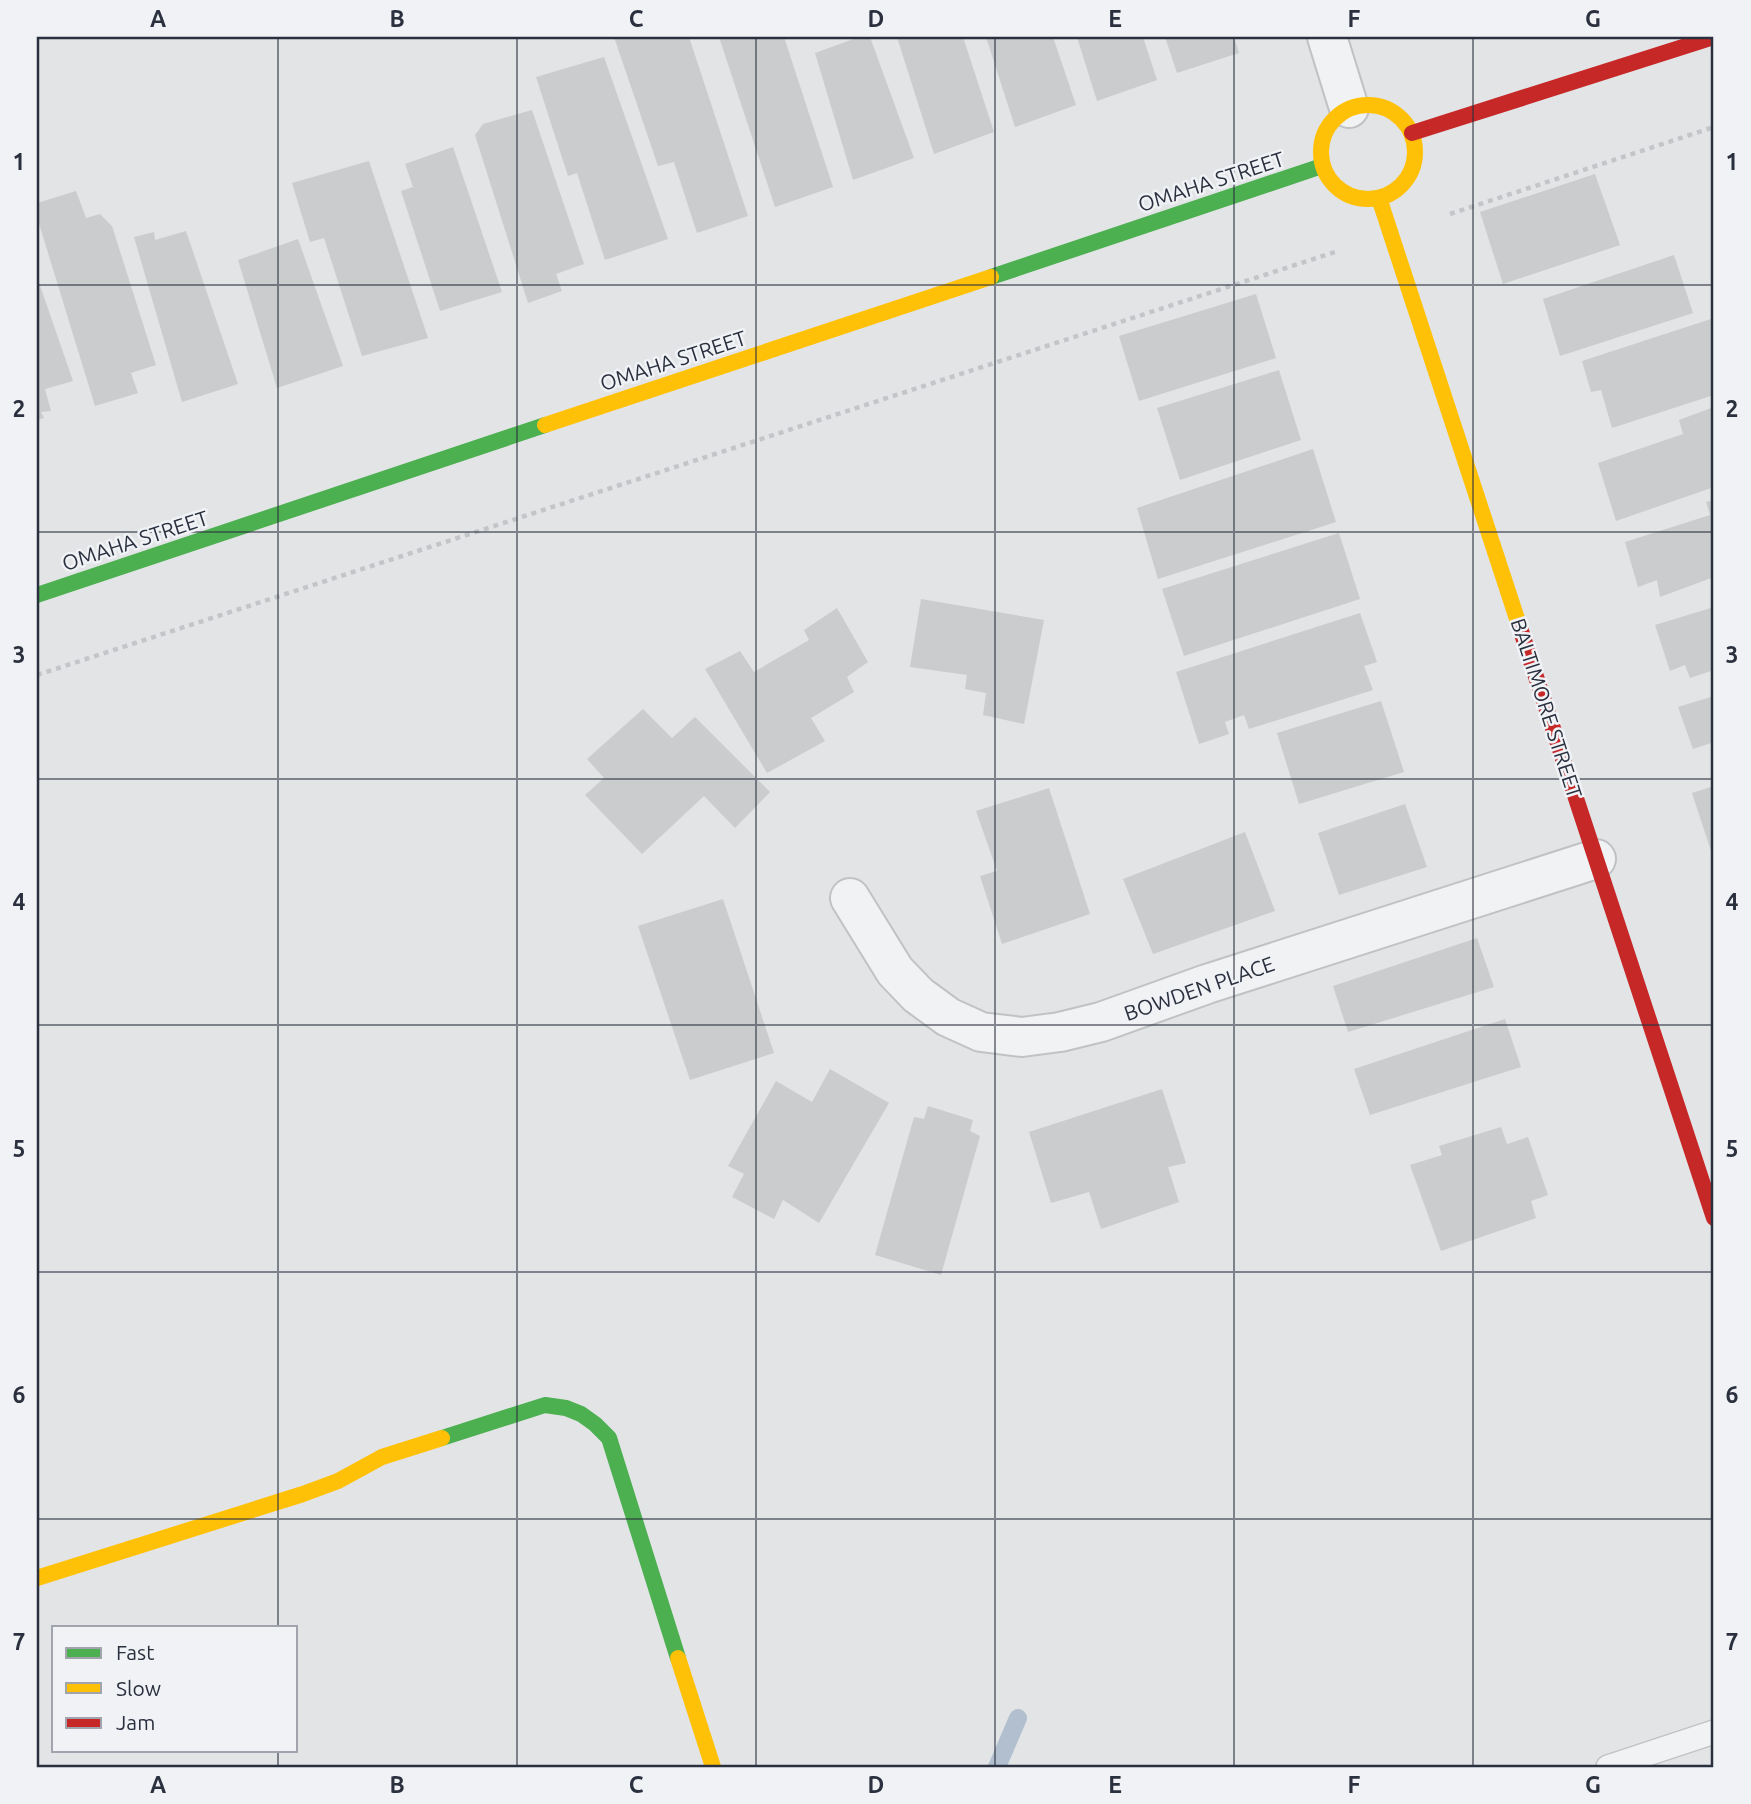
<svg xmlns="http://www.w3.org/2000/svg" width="1751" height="1804" viewBox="0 0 1751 1804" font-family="Ubuntu,sans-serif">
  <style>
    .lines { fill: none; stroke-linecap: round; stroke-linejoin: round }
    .stream { stroke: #b2bfcf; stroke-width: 18 }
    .building { fill: #caccce }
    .lane-casing { stroke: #c0c2c4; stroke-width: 26 }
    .street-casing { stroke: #c0c2c4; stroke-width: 42 }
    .path { stroke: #c4c5c9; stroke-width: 4.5; stroke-dasharray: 5 5; stroke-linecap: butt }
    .lane { stroke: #f1f2f4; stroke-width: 23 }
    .street { stroke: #f1f2f4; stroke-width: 38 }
    .fast { stroke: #4caf50; stroke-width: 16 }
    .slow { stroke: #ffc107; stroke-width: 16 }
    .jam { stroke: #c62828; stroke-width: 16 }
    .grid { fill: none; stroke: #2a303e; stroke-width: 2; stroke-opacity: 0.55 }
    .labels { text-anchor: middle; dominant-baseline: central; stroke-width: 5; stroke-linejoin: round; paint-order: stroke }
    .street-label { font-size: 21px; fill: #2a303e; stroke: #f0f2f6 }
    .neatline { fill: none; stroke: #2a303e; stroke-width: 2.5 }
    .grid-label { font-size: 23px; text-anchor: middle; font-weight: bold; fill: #2a303e }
  </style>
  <rect width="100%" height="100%" fill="#e2e4e6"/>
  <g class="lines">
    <path class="stream" d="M997 1767 1018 1718"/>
  </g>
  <g class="building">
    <path d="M614 37H689L748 216 697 233 674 162 658 166Z"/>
    <path d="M719 37H784L833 187 775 207Z"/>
    <path d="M859 37H870L914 158 853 180 815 53Z"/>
    <path d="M897 37H963L994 132 934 154Z"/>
    <path d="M986 37H1053L1076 105 1015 127Z"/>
    <path d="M1077 37H1143L1157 80 1097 101Z"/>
    <path d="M1165 37H1234L1239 53 1177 73Z"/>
    <path d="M604 57 668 239 605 260 577 173 568 176 536 77Z"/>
    <path d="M532 110 584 264 556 274 562 291 528 303 475 135 483 124Z"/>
    <path d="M453 147 502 292 440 311 401 191 413 187 405 164Z"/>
    <path d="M369 161 428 338 362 356 324 238 310 242 292 183Z"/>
    <path d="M1595 174 1620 245 1503 284 1480 212Z"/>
    <path d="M76 191 86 218 100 214 112 226 156 365 131 373 138 393 95 406 37 217V203Z"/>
    <path d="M186 231 238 384 182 402 134 237 154 232 155 240Z"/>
    <path d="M298 239 343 366 277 388 238 260Z"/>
    <path d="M1674 255 1693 313 1560 356 1543 299Z"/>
    <path d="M37 277 73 381 45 389 51 411 41 412 44 418 37 420Z"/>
    <path d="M1256 294 1276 358 1139 401 1119 336Z"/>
    <path d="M1714 318V395L1612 428 1601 390 1591 392 1582 361Z"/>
    <path d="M1279 370 1301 440 1180 480 1157 408Z"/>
    <path d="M1714 407V487L1616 521 1598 463 1683 434 1679 420Z"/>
    <path d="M1313 449 1336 522 1158 579 1137 508Z"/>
    <path d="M1714 500V577L1660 597 1657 580 1638 587 1625 542 1710 515 1706 502Z"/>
    <path d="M1339 533 1360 599 1184 656 1162 589Z"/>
    <path d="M921 599 1044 620 1024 724 983 715 986 693 965 689 967 675 910 667Z"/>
    <path d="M1714 607V670L1690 678 1685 665 1670 671 1655 625Z"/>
    <path d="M837 608 868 662 847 677 854 692 811 718 825 741 767 773 705 669 740 651 754 672 809 640 804 630Z"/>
    <path d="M1360 613 1377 662 1364 666 1373 690 1249 729 1244 715 1225 722 1229 734 1199 744 1176 672Z"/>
    <path d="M1714 696V753H1713L1711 743 1693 749 1678 707Z"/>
    <path d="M1381 701 1404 772 1299 804 1277 733Z"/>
    <path d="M643 709 672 738 695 717 770 792 735 828 704 796 642 854 585 795 604 778 587 759Z"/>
    <path d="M1714 786V850L1711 851 1692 793Z"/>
    <path d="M1049 788 1090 914 1002 944 980 876 997 871 976 811Z"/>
    <path d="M1405 804 1427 867 1339 895 1318 833Z"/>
    <path d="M1245 832 1275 911 1153 954 1123 879Z"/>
    <path d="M723 899 774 1053 690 1080 638 926Z"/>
    <path d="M1477 938 1494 987 1348 1032 1333 986Z"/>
    <path d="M1505 1019 1521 1067 1370 1115 1354 1069Z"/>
    <path d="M830 1069 889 1103 819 1223 783 1200 774 1219 732 1197 744 1174 728 1166 776 1081 812 1102Z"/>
    <path d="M1162 1089 1186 1163 1168 1167 1179 1202 1101 1229 1089 1192 1051 1203 1029 1132Z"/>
    <path d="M928 1106 973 1120 970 1131 980 1136 941 1275 875 1255 914 1117 924 1119Z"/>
    <path d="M1501 1127 1507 1144 1528 1137 1548 1195 1531 1201 1536 1218 1441 1251 1410 1165 1442 1155 1439 1146Z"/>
  </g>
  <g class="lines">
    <defs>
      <path id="lane" d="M1608 1767 1714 1732"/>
      <g id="street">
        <path d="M1327 37 1349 108"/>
        <path d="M850 898 895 971 918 995 948 1017 981 1032 1022 1037 1060 1032 1101 1022 1207 984 1596 859"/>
      </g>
    </defs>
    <use href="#lane" class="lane-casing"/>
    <use href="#street" class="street-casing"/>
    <g class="path">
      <path d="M1450 214 1714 127"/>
      <path d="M37 675 1335 252"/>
    </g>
    <use href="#lane" class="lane"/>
    <use href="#street" class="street"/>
    <g class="fast">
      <path d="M991 277 1322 166"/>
      <path d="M37 595 545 425"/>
      <path d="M442 1438 545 1405 566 1408 581 1414 595 1424 609 1438 678 1658"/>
    </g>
    <g class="slow">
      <circle cx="1368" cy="152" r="47"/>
      <path d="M1379 198 1520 628"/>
      <path d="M545 425 991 277"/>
      <path d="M37 1578 303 1494 338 1481 382 1457 442 1438"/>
      <path d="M678 1658 713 1767"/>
    </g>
    <g class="jam">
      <path d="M1412 133 1714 37"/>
      <path d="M1520 628 1714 1218"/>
    </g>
  </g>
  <path class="grid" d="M278 37V1627M517 37V1767M756 37V1767M995 37V1767M1234 37V1767M1473 37V1767M37 285H1714M37 532H1714M37 779H1714M37 1025H1714M37 1272H1714M37 1519H1714M278 1750V1767"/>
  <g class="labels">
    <g class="street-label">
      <text transform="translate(1211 181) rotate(-18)">OMAHA STREET</text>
      <text transform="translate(673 360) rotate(-18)">OMAHA STREET</text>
      <text transform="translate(135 540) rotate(-18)">OMAHA STREET</text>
      <text transform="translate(1547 708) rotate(72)">BALTIMORE STREET</text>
      <text transform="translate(1199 988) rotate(-19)">BOWDEN PLACE</text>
    </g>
  </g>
  <rect width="1751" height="1804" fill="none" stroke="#f0f2f6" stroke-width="77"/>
  <rect x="52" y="1626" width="245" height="126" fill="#f0f2f6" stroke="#a1a4ac" stroke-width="2"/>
  <rect x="66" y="1648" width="35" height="10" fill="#4caf50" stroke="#a1a4ac" stroke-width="2"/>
  <text x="116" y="1660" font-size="21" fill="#2a303e">Fast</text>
  <rect x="66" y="1683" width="35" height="10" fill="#ffc107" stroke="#a1a4ac" stroke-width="2"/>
  <text x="116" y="1696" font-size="21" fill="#2a303e">Slow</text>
  <rect x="66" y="1718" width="35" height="10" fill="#c62828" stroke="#a1a4ac" stroke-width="2"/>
  <text x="116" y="1730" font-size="21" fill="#2a303e">Jam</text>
  <rect x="38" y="38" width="1674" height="1728" class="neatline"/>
  <g class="grid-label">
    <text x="158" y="27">A</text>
    <text x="397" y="27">B</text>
    <text x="636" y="27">C</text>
    <text x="876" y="27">D</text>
    <text x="1115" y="27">E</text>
    <text x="1354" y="27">F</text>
    <text x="1593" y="27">G</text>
    <text x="19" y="170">1</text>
    <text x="1732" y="170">1</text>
    <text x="19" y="417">2</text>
    <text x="1732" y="417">2</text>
    <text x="19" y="663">3</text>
    <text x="1732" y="663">3</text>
    <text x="19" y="910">4</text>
    <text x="1732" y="910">4</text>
    <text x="19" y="1157">5</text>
    <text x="1732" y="1157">5</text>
    <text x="19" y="1403">6</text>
    <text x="1732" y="1403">6</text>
    <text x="19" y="1650">7</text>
    <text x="1732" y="1650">7</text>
    <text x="158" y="1793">A</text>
    <text x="397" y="1793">B</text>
    <text x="636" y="1793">C</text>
    <text x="876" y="1793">D</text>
    <text x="1115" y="1793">E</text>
    <text x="1354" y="1793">F</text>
    <text x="1593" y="1793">G</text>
  </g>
</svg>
